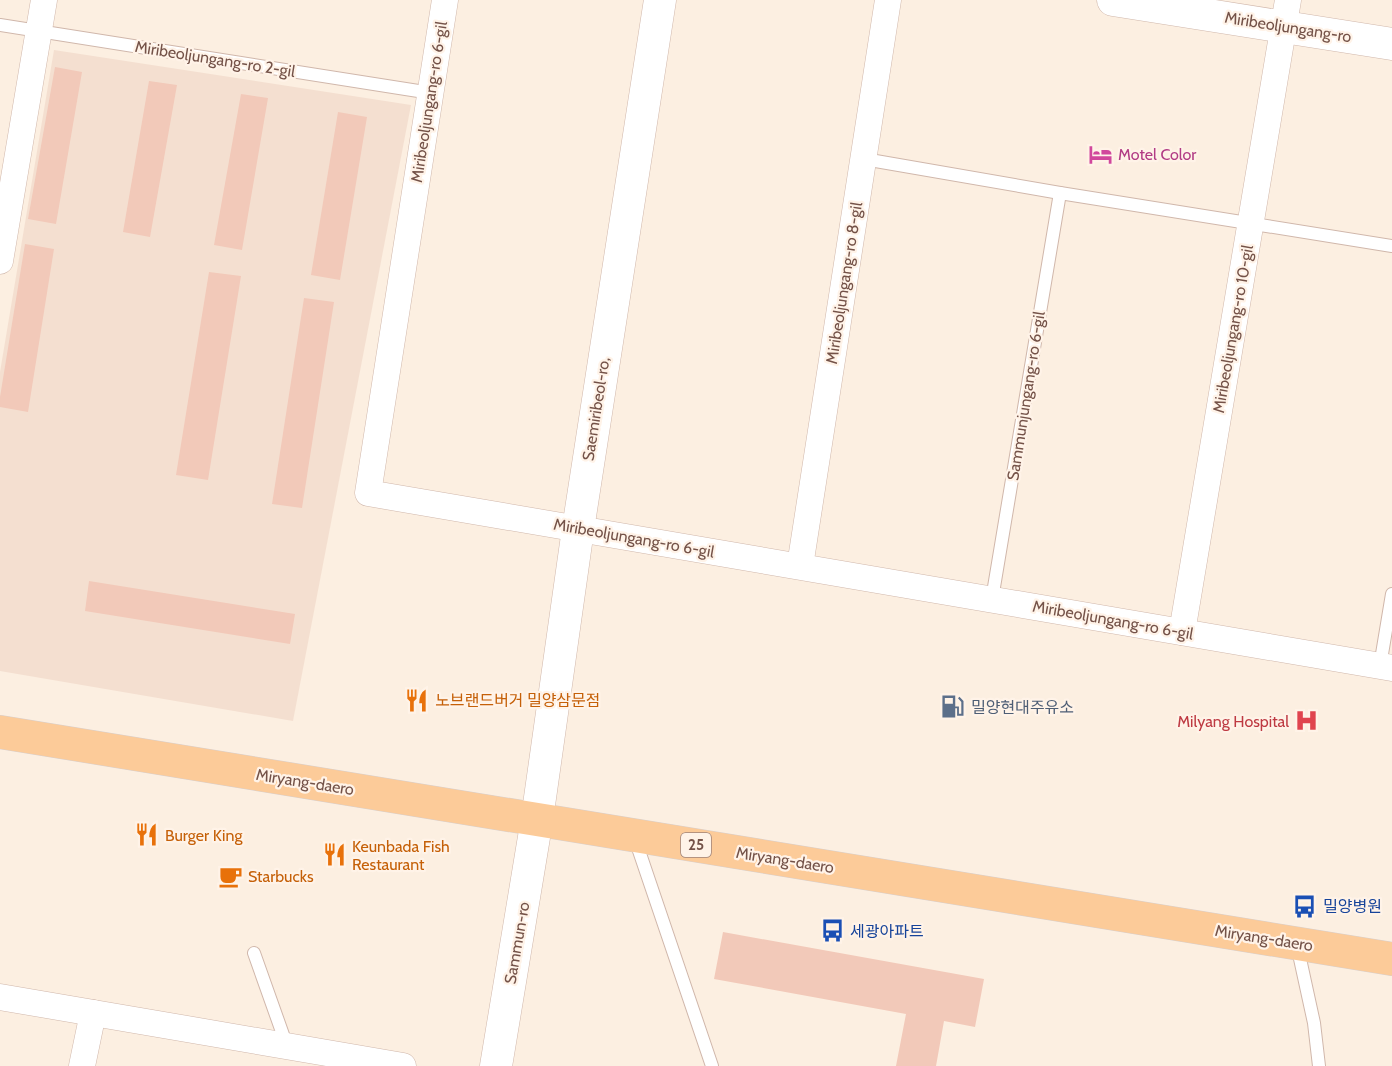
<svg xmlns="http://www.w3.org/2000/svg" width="1392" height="1066" viewBox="0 0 1392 1066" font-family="Cabin,'Noto Sans KR',sans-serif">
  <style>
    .residential { fill: #f4dfd0 }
    .building { fill: #f2c9b9 }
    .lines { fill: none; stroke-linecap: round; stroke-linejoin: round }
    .service-casing { stroke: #d0b7ab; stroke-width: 14 }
    .minor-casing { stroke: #d0b7ab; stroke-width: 27 }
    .tertiary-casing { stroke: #d0b7ab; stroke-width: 33 }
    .primary-casing { stroke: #d8cfcc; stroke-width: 34 }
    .service { stroke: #fff; stroke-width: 12 }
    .minor { stroke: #fff; stroke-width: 26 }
    .tertiary { stroke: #fff; stroke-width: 32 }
    .primary { stroke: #fccb99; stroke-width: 33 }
    .labels { text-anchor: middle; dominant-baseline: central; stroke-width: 4.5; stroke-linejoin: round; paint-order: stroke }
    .shield { fill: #fff3e8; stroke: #9e8278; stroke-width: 1.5 }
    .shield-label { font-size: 15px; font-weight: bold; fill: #745248 }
    .street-label { font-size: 16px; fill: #745248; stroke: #fff3e8 }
    .hotel-label { font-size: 16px; fill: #b23c85; stroke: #fff3e8; text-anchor: start }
    .food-label { font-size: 16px; fill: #c56008; stroke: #fff3e8; text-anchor: start }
    .service-label { font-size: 16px; fill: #4e5e75; stroke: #fff3e8; text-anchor: start }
    .health-label { font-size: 16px; fill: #be3a42; stroke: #fff3e8; text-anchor: end }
    .transit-label { font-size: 16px; fill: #164399; stroke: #fff3e8; text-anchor: start }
  </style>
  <rect width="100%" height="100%" fill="#fcefe1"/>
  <path class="residential" d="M54 50 411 105 293 721 0 671V372Z"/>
  <g class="building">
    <path d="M55 67 82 72 56 224 28 219Z"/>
    <path d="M149 81 177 85 150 237 123 232Z"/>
    <path d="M241 94 268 98 242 250 214 245Z"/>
    <path d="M338 112 367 117 340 280 311 275Z"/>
    <path d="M25 244 54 249 28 412 0 407V397Z"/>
    <path d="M209 272 241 276 208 480 176 475Z"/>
    <path d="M304 298 334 302 302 508 272 504Z"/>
    <path d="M89 581 295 614 290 644 85 611Z"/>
    <path d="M723 932 984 979 975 1027 944 1021 936 1066H896L906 1014 714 979Z"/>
  </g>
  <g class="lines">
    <defs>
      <g id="service">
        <path d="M0 25 431 93"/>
        <path d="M864 159 1060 193 1392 246"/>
        <path d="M992 599 1060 193"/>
        <path d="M1380 666 1392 594"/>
        <path d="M635 839 712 1066"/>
        <path d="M1297 945 1314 1023 1319 1066"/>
        <path d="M254 953 287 1046"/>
      </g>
      <g id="minor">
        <path d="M445 0 368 493 1392 668"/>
        <path d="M0 261 44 0"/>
        <path d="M800 566 888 0"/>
        <path d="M1182 632 1288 0"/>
        <path d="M0 997 403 1066"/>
        <path d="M82 1066 93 1013"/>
      </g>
      <g id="tertiary">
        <path d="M1113 0 1392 44"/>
        <path d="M496 1066 537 819 578 529 660 0"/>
      </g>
      <path id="primary" d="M0 732 1392 959"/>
    </defs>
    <use href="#service" class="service-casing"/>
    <use href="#minor" class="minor-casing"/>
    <use href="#tertiary" class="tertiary-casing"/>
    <use href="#primary" class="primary-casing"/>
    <use href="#service" class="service"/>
    <use href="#minor" class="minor"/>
    <use href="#tertiary" class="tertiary"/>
    <use href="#primary" class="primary"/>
  </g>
  <defs>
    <symbol id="hotel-bare" viewBox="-9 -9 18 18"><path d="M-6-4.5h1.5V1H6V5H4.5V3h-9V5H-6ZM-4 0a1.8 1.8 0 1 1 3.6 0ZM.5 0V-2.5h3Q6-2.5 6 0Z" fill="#d1479c" stroke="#fff3e8" stroke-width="2.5" paint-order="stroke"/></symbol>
    <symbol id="restaurant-bare" viewBox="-9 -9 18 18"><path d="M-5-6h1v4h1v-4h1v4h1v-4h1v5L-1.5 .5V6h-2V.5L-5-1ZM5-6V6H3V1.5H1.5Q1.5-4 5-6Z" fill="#e8710a" stroke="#fff3e8" stroke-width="2.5" paint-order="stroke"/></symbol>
    <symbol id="fuel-bare" viewBox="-9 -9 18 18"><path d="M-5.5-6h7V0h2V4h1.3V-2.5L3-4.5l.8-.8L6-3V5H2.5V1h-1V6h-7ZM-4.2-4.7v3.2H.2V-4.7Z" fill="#5c6f8a" stroke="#fff3e8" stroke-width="2.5" paint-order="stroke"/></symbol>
    <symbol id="hospital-bare" viewBox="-9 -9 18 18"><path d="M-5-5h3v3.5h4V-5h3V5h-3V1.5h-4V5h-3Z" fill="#e0444e" stroke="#fff3e8" stroke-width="2.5" paint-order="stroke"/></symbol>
    <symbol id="cafe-bare" viewBox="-9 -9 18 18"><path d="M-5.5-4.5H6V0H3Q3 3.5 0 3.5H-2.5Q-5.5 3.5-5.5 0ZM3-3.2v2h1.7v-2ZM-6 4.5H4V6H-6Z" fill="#e8710a" stroke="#fff3e8" stroke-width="2.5" paint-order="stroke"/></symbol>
    <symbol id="bus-bare" viewBox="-9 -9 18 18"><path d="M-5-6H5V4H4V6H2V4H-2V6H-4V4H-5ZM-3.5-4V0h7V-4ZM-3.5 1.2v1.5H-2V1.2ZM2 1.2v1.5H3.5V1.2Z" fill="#1a4fb4" stroke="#fff3e8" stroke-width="2.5" paint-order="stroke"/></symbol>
  </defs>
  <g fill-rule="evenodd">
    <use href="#hotel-bare" x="1084" y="138" width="33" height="33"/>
    <use href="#restaurant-bare" x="400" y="684" width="33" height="33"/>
    <use href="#fuel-bare" x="936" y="690" width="33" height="33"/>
    <use href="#hospital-bare" x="1290" y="704" width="33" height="33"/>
    <use href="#restaurant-bare" x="130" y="818" width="33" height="33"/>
    <use href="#restaurant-bare" x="318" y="838" width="33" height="33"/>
    <use href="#cafe-bare" x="214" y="860" width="33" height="33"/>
    <use href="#bus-bare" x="1288" y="890" width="33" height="33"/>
    <use href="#bus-bare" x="816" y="914" width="33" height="33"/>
  </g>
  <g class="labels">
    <rect class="shield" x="681" y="833" width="30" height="24" rx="4.5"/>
    <g class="shield-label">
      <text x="696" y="845">25</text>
    </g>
    <g class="street-label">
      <text transform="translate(1288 27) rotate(9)">Miribeoljungang-ro</text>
      <text transform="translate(215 59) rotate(9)">Miribeoljungang-ro 2-gil</text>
      <text transform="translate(429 102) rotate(-81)">Miribeoljungang-ro 6-gil</text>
      <text transform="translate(844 283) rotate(-81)">Miribeoljungang-ro 8-gil</text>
      <text transform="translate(1233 329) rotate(-80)">Miribeoljungang-ro 10-gil</text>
      <text transform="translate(1026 396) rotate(-81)">Sammunjungang-ro 6-gil</text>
      <text transform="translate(596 409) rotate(-81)">Saemiribeol-ro,</text>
      <text transform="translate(634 538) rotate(10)">Miribeoljungang-ro 6-gil</text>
      <text transform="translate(1113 620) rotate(10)">Miribeoljungang-ro 6-gil</text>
      <text transform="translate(305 782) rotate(9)">Miryang-daero</text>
      <text transform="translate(785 860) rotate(9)">Miryang-daero</text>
      <text transform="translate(1264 938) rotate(9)">Miryang-daero</text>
      <text transform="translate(517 943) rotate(-80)">Sammun-ro</text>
    </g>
    <g class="hotel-label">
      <text x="1118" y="154">Motel Color</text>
    </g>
    <g class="food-label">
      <text x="435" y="700">노브랜드버거 밀양삼문점</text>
      <text x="165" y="835">Burger King</text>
      <text x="352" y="846">Keunbada Fish<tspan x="352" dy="18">Restaurant</tspan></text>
      <text x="248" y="876">Starbucks</text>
    </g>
    <g class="service-label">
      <text x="971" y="707">밀양현대주유소</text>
    </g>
    <g class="health-label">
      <text x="1289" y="721">Milyang Hospital</text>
    </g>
    <g class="transit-label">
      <text x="1323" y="906">밀양병원</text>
      <text x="850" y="931">세광아파트</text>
    </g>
  </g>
</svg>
